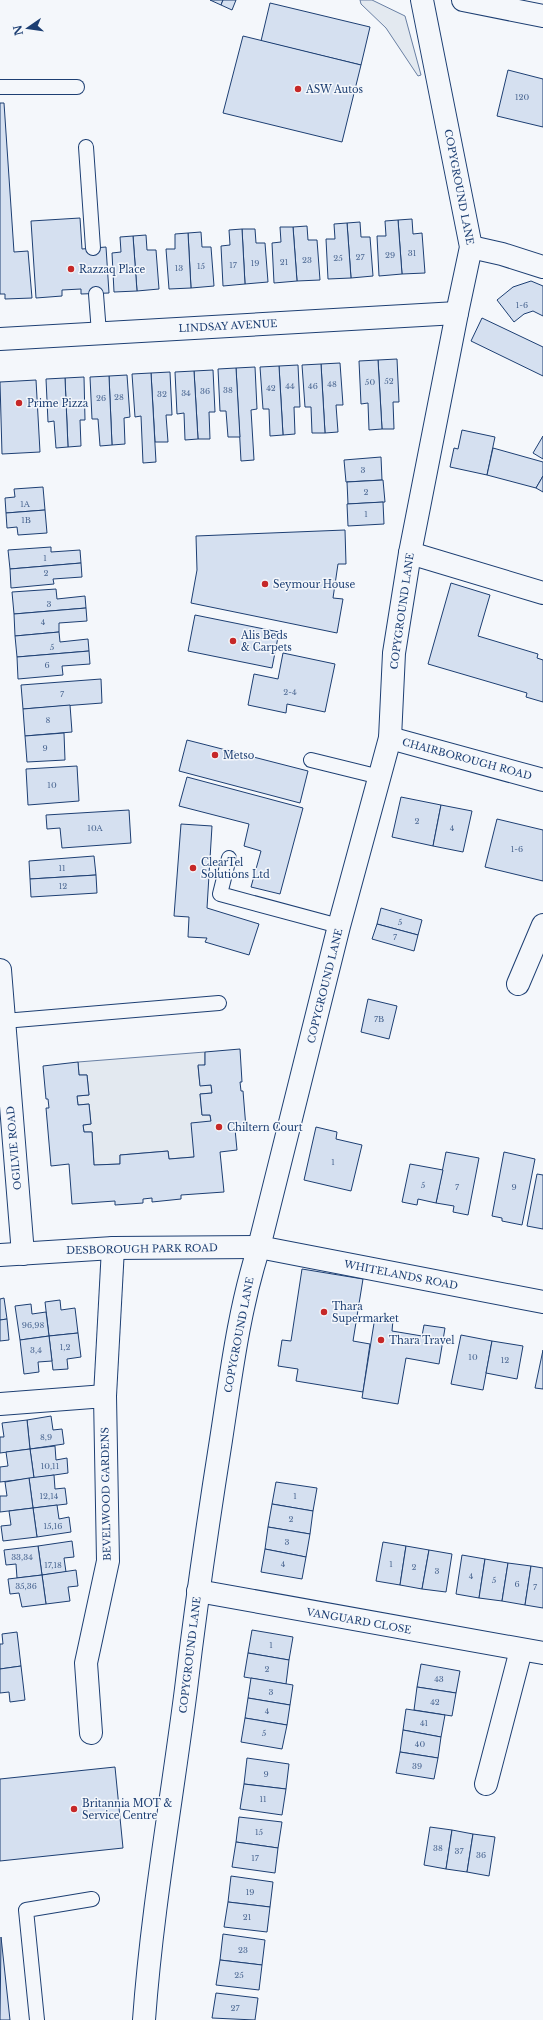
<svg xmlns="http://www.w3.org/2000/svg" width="543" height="2020" viewBox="0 0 543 2020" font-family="'Libre Baskerville',serif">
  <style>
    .green { fill: #e3e9f0; stroke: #687fa3 }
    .building { fill: #d5e0f0; stroke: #1d3f73 }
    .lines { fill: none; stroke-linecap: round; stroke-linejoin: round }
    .service-casing { stroke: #1d3f73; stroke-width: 16 }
    .minor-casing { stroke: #1d3f73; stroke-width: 24 }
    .service { stroke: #f4f7fb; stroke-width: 14 }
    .minor { stroke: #f4f7fb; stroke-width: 22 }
    .poi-dot { fill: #c62828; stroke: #f4f7fb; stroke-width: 1.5 }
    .labels { text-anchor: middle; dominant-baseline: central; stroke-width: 3; stroke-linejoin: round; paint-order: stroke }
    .number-label { font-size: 8px; fill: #4b6792 }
    .poi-label { font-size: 10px; fill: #1d3f73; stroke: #f4f7fb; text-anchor: start }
    .street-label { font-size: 10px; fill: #1d3f73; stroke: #f4f7fb }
  </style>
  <rect width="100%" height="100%" fill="#f4f7fb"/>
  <g class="green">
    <path d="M360 0H372L405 16 421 75 418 76 386 28 361 4Z"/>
    <path d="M205 1052V1065L198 1066 200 1085H211L212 1093 200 1094 202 1115H210L211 1121 194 1157 169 1159 168 1151 120 1155V1164L94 1165 92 1132H84L83 1125 91 1124 89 1104 78 1105 77 1096 89 1095 87 1075H79L78 1062Z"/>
  </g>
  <g class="building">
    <path d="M210 0H223L221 5Z"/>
    <path d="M223 0H236L232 10 221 5Z"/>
    <path d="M270 3 370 27 361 65 261 41Z"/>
    <path d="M243 36 361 65 342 142 223 113Z"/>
    <path d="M508 70 543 79V127L497 116Z"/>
    <path d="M0 103H4L14 252 28 251 32 298 5 299V294H0Z"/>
    <path d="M80 218 82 249 106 247 109 293 81 294V289L62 290V296L36 298 31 221Z"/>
    <path d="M412 219 413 234 422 233 425 273 402 274 398 220Z"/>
    <path d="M398 220 402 274 379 276 377 236H386L385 221Z"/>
    <path d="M360 222 361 237H370L373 276 351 278 347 223Z"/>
    <path d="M347 223 351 278 328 279 326 239H335L334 224Z"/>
    <path d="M307 226 308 240H317L320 280 297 281 293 227Z"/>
    <path d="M280 227H293L297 281 274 283 272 243 281 242Z"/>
    <path d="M242 229H255L256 243H265L268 282 245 284Z"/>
    <path d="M242 229 245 284 223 286 221 246 230 245 229 230Z"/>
    <path d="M201 232 202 247H211L214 286 191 288 188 233Z"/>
    <path d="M188 233 191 288 169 289 166 249H175V234Z"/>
    <path d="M146 235 147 250H156L159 289 137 291 133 236Z"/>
    <path d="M133 236 137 291 114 292 112 253 121 252 120 237Z"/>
    <path d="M531 281 543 286V316L533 311 524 314 514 322 497 300 513 287Z"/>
    <path d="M482 318 543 347V376L471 341Z"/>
    <path d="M397 359 399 402H393L394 429H382L378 360Z"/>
    <path d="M378 360 382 429 369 430 368 403 361 404 359 361Z"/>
    <path d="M340 363 343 405H336L338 432 325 433 321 364Z"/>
    <path d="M321 364 325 433H312L311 407H305L302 365Z"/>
    <path d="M298 365 300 407H294L295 434 283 435 279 366Z"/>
    <path d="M279 366 283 435 270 436 269 409H263L260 367Z"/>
    <path d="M255 367 257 409 251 410 254 460 241 461 236 368Z"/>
    <path d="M236 368 240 437H228L226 411H220L218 369Z"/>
    <path d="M213 370 215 412H209L210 439H198L194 371Z"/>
    <path d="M194 371 198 439 185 440 184 413 177 414 175 372Z"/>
    <path d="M170 372 172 415H166L168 442H155L151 373Z"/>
    <path d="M151 373 156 462 143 463 141 416 135 417 132 374Z"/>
    <path d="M127 375 130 417 124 418 125 444 112 445 109 376Z"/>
    <path d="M109 376 112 445 100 446 98 419H92L90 377Z"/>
    <path d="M84 377 85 420H80L81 446 68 447 65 378Z"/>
    <path d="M65 378 68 447 56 448 54 421 48 422 46 379Z"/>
    <path d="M36 380 40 452 2 454 0 382Z"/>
    <path d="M462 430 495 437 487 475 450 467 454 448 458 449Z"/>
    <path d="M543 436V459L533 453Z"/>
    <path d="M493 448 543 462V476L536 488 487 475Z"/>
    <path d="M381 457 382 480 346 482 344 460Z"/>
    <path d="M543 476V492L536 488Z"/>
    <path d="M383 480 385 502 348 504 347 482Z"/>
    <path d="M43 487 45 510 6 513 5 498 15 497 14 489Z"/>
    <path d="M383 502 384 524 348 526 347 504Z"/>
    <path d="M45 510 47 533 18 535 17 527 7 528 6 513Z"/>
    <path d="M345 530 346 564H338L333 598 343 599 337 633 191 603 197 570 196 536Z"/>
    <path d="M51 547V552L80 550 81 563 10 569 8 550Z"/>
    <path d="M81 563 82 577 53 579 54 584 11 588 10 569Z"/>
    <path d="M451 583 490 595 478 636 538 654 537 658 543 660V702L526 697 527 693 428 664Z"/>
    <path d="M56 589 57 599 85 596 86 608 14 614 12 592Z"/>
    <path d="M86 608 87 621 59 623V632L15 636 14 614Z"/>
    <path d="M195 615 279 632 272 668 188 651Z"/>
    <path d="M59 632 60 642 88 639 89 651 17 657 15 636Z"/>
    <path d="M89 651 90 664 62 666 63 675 18 679 17 657Z"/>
    <path d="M283 653 335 664 325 712 287 704 286 713 248 705 254 674 278 679Z"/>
    <path d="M101 679 102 703 23 709 21 685Z"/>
    <path d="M70 705 72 732 25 736 23 709Z"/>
    <path d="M64 733 65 760 27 762 25 736Z"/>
    <path d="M187 740 308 771 300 803 179 771Z"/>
    <path d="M77 766 79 801 28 805 26 769Z"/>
    <path d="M187 777 303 808 280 894 251 887 261 851 244 846 249 824 179 806Z"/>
    <path d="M401 797 441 805 433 846 392 837Z"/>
    <path d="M441 805 472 811 463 852 433 846Z"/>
    <path d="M129 810 131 843 62 848 60 828 47 829 46 815Z"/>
    <path d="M497 819 543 830V881L485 867Z"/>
    <path d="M181 824 212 826 207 908 259 924 249 955 205 942 207 938 188 937 189 917 174 916Z"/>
    <path d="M94 856 96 875 30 879 29 861Z"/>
    <path d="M96 875 97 893 31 897 30 879Z"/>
    <path d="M381 908 422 920 418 935 377 924Z"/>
    <path d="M377 924 418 935 414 951 372 939Z"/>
    <path d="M368 999 397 1006 389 1039 361 1032Z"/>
    <path d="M240 1049 242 1082H240L241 1091H243L246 1128 235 1129 237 1150 220 1152 224 1192 181 1195V1199L152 1202V1198L143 1199V1203L115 1205V1201L72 1204 69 1164 51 1166 46 1108H49L48 1099H46L43 1066 78 1062 79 1075H87L89 1095 77 1096 78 1105 89 1104 91 1124 83 1125 84 1132H92L94 1165 120 1164V1155L168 1151 169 1159 194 1157 191 1123 211 1121 210 1115H202L200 1094 212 1093 211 1085 200 1086 198 1065H205V1052Z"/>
    <path d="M316 1127 337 1132 336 1139 362 1145 351 1191 304 1180Z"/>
    <path d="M446 1152 479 1158 468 1215 453 1212 454 1206 436 1203Z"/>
    <path d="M504 1152 535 1159 522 1225 502 1221V1218L492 1216Z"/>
    <path d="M410 1164 443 1170 436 1203 418 1199 417 1205 402 1202Z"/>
    <path d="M537 1174 543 1175V1229L527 1226Z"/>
    <path d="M302 1269 363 1279 353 1341 370 1344 363 1392 296 1381 298 1369 278 1366 282 1340 291 1341Z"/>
    <path d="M4 1298 7 1319 0 1320V1299Z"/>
    <path d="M60 1300 61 1310 75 1308 78 1333 49 1336 45 1302Z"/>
    <path d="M31 1304 32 1314 46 1312 49 1336 20 1340 15 1306Z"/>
    <path d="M375 1317 393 1320 392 1331 422 1336 424 1325 445 1328 439 1364 406 1358 398 1404 362 1398Z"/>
    <path d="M7 1319 9 1340 0 1341V1320Z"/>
    <path d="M78 1333 81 1357 67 1359 68 1369 53 1370 49 1336Z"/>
    <path d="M461 1335 492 1341 483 1390 451 1384Z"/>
    <path d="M49 1336 52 1361 38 1362 39 1372 24 1374 20 1340Z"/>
    <path d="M492 1341 523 1346 517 1379 486 1373Z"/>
    <path d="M543 1350V1389L535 1388Z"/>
    <path d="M51 1416 53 1430 62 1429 64 1444 30 1449 27 1420Z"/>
    <path d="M27 1420 30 1449 0 1453V1437H4L2 1423Z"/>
    <path d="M55 1446 56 1460 67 1458 68 1473 34 1478 30 1449Z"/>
    <path d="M30 1449 34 1478 0 1482V1467L8 1466 6 1452Z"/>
    <path d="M54 1475 55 1489 65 1488 67 1504 33 1508 29 1478Z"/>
    <path d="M29 1478 33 1508 0 1512V1496H7L5 1482Z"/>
    <path d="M276 1482 317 1488 313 1511 272 1504Z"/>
    <path d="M272 1504 313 1511 310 1534 268 1527Z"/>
    <path d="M57 1505 59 1519 69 1517 71 1532 37 1537 33 1508Z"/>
    <path d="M33 1508 37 1537 3 1541 1 1526 11 1525 9 1511Z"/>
    <path d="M268 1527 310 1534 306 1557 265 1549Z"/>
    <path d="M72 1541 74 1557 64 1558 66 1572 42 1575 38 1546Z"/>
    <path d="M383 1542 406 1546 400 1585 376 1581Z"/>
    <path d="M38 1546 42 1575 17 1578 16 1564 6 1565 4 1550Z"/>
    <path d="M406 1546 429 1550 422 1589 400 1585Z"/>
    <path d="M265 1549 306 1557 302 1579 261 1572Z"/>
    <path d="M429 1550 452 1554 446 1592 422 1589Z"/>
    <path d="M462 1555 485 1559 479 1598 456 1594Z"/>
    <path d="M485 1559 508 1563 502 1601 479 1598Z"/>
    <path d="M508 1563 531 1566 525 1605 502 1601Z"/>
    <path d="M531 1566 543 1568V1608L525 1605Z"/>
    <path d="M76 1570 78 1586 68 1587 70 1601 46 1604 42 1575Z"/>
    <path d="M42 1575 46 1604 22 1607 19 1593 10 1594 8 1579Z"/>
    <path d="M252 1630 293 1637 289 1660 248 1653Z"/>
    <path d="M17 1632 21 1666 0 1669V1644H3L2 1634Z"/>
    <path d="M248 1653 289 1660 286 1684 244 1677Z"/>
    <path d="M421 1664 460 1671 456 1693 417 1687Z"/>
    <path d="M21 1666 25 1700 10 1702 9 1692 0 1693V1669Z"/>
    <path d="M251 1678 293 1685 290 1705 248 1698Z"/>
    <path d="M417 1687 456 1693 452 1716 414 1710Z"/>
    <path d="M248 1698 290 1705 287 1725 245 1718Z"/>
    <path d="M406 1709 445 1715 441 1737 403 1730Z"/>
    <path d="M245 1718 287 1725 282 1749 241 1742Z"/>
    <path d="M403 1730 441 1737 438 1758 400 1752Z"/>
    <path d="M400 1752 438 1758 434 1779 396 1773Z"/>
    <path d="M247 1758 289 1764 286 1789 244 1784Z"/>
    <path d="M115 1767 123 1848 0 1861V1779Z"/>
    <path d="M244 1784 286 1789 282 1815 240 1809Z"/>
    <path d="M239 1817 282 1822 278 1848 236 1842Z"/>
    <path d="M430 1827 452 1830 446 1869 424 1865Z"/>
    <path d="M452 1830 473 1834 467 1872 446 1869Z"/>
    <path d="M473 1834 495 1837 489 1876 467 1872Z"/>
    <path d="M236 1842 278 1848 275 1873 232 1867Z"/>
    <path d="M231 1876 273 1882 270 1907 228 1902Z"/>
    <path d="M228 1902 270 1907 267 1932 224 1927Z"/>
    <path d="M223 1934 265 1940 262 1965 220 1960Z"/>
    <path d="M1 1937 10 2020H0Z"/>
    <path d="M220 1960 262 1965 259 1990 216 1985Z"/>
    <path d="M216 1993 258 1998 255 2020 212 2018Z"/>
  </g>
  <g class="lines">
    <defs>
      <g id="service">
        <path d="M0 87H77"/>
        <path d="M86 147 93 248"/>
        <path d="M96 294 99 333"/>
        <path d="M311 760 380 777"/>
        <path d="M229 858 220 894 339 926"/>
        <path d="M4 1021 219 1003"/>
        <path d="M37 2020 26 1910 92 1899"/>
      </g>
      <g id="minor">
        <path d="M463 0 543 16"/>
        <path d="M471 247 502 254 543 267"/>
        <path d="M0 339 457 313"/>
        <path d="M410 553 543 593"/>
        <path d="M390 738 543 780"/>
        <path d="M0 970 23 1254"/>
        <path d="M518 984 543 925"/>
        <path d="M0 1255 113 1248 259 1247 543 1302"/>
        <path d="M105 1396 113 1248"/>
        <path d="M0 1404 105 1396 108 1561 86 1663 91 1733"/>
        <path d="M198 1591 543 1653"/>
        <path d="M486 1784 521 1650"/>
        <path d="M144 2020C152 1909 172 1799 186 1689 196 1605 208 1522 221 1440 231 1375 239 1309 259 1247L339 926 390 738 394 653 410 553 457 313 471 247 422 0"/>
      </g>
    </defs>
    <use href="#service" class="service-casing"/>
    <use href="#minor" class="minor-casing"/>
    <use href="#service" class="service"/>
    <use href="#minor" class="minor"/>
  </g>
  <g class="poi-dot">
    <circle cx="298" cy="89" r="4"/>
    <circle cx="71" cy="269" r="4"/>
    <circle cx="19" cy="403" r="4"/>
    <circle cx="265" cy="584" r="4"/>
    <circle cx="233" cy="641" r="4"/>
    <circle cx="215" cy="755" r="4"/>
    <circle cx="193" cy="868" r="4"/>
    <circle cx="219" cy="1127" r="4"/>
    <circle cx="324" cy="1312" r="4"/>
    <circle cx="381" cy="1340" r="4"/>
    <circle cx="74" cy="1809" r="4"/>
  </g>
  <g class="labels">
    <g class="number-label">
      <text x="522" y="97">120</text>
      <text x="412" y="253">31</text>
      <text x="390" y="255">29</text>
      <text x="360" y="257">27</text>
      <text x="338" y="258">25</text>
      <text x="307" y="260">23</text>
      <text x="284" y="262">21</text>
      <text x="255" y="263">19</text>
      <text x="233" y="265">17</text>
      <text x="201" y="266">15</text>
      <text x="179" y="268">13</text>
      <text x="522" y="305">1-6</text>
      <text x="389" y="381">52</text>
      <text x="370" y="382">50</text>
      <text x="332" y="384">48</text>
      <text x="290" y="386">44</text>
      <text x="313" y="386">46</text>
      <text x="271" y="388">42</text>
      <text x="228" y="390">38</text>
      <text x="205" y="391">36</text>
      <text x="186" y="393">34</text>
      <text x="162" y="394">32</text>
      <text x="119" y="397">28</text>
      <text x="101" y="398">26</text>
      <text x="363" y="470">3</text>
      <text x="366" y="492">2</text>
      <text x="25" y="504">1A</text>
      <text x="366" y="514">1</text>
      <text x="26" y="520">1B</text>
      <text x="45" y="558">1</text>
      <text x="46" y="573">2</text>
      <text x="49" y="604">3</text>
      <text x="43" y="622">4</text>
      <text x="52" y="647">5</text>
      <text x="47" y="665">6</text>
      <text x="290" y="692">2-4</text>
      <text x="62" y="694">7</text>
      <text x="48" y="720">8</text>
      <text x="45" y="748">9</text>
      <text x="52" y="785">10</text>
      <text x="417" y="821">2</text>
      <text x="95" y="828">10A</text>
      <text x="452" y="828">4</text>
      <text x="517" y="849">1-6</text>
      <text x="62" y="868">11</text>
      <text x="63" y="886">12</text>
      <text x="400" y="922">5</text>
      <text x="395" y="937">7</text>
      <text x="379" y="1019">7B</text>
      <text x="333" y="1162">1</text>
      <text x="423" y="1185">5</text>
      <text x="457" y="1187">7</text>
      <text x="514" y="1187">9</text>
      <text x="33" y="1325">96,98</text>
      <text x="65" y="1347">1,2</text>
      <text x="36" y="1350">3,4</text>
      <text x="473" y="1357">10</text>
      <text x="505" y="1360">12</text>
      <text x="46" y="1437">8,9</text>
      <text x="50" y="1466">10,11</text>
      <text x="49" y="1496">12,14</text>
      <text x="295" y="1496">1</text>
      <text x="291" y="1519">2</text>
      <text x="53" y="1526">15,16</text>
      <text x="287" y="1542">3</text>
      <text x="22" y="1557">33,34</text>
      <text x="283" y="1564">4</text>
      <text x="391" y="1564">1</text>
      <text x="53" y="1565">17,18</text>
      <text x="414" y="1567">2</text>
      <text x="437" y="1571">3</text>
      <text x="471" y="1576">4</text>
      <text x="494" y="1580">5</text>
      <text x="517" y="1584">6</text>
      <text x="26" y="1586">35,36</text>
      <text x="535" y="1587">7</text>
      <text x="271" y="1645">1</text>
      <text x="267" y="1669">2</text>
      <text x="439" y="1679">43</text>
      <text x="271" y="1692">3</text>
      <text x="435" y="1702">42</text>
      <text x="267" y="1711">4</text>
      <text x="424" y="1723">41</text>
      <text x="264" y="1733">5</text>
      <text x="420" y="1744">40</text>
      <text x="417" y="1766">39</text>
      <text x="266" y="1774">9</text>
      <text x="263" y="1799">11</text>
      <text x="259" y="1832">15</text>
      <text x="438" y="1848">38</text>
      <text x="459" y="1851">37</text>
      <text x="481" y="1855">36</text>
      <text x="255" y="1858">17</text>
      <text x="250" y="1892">19</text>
      <text x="247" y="1917">21</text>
      <text x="243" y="1950">23</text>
      <text x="239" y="1975">25</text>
      <text x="235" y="2008">27</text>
    </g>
    <g class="poi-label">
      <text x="306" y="89">ASW Autos</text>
      <text x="79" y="269">Razzaq Place</text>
      <text x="27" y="403">Prime Pizza</text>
      <text x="273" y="584">Seymour House</text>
      <text x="241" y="635">Alis Beds<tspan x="241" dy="12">&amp; Carpets</tspan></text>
      <text x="223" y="755">Metso</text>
      <text x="201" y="862">ClearTel<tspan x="201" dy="12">Solutions Ltd</tspan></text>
      <text x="227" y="1127">Chiltern Court</text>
      <text x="332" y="1306">Thara<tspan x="332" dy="12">Supermarket</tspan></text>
      <text x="389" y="1340">Thara Travel</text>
      <text x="82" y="1803">Britannia MOT &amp;<tspan x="82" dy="12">Service Centre</tspan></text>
    </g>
    <g class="street-label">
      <text transform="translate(459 187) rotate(79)">COPYGROUND LANE</text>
      <text transform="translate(228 326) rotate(-3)">LINDSAY AVENUE</text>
      <text transform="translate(402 611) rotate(-82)">COPYGROUND LANE</text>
      <text transform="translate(467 759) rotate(15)">CHAIRBOROUGH ROAD</text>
      <text transform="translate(325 986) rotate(-76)">COPYGROUND LANE</text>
      <text transform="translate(14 1148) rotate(-95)">OGILVIE ROAD</text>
      <text transform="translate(142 1249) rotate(-1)">DESBOROUGH PARK ROAD</text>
      <text transform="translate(401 1275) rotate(11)">WHITELANDS ROAD</text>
      <text transform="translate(239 1335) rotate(-79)">COPYGROUND LANE</text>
      <text transform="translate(106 1494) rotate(-91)">BEVELWOOD GARDENS</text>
      <text transform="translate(359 1621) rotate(10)">VANGUARD CLOSE</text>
      <text transform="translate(190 1655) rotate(-83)">COPYGROUND LANE</text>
    </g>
  </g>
  <g transform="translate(28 28) rotate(257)" stroke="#f4f7fb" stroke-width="3" paint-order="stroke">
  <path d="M0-3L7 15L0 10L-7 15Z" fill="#1d3f73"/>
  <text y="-6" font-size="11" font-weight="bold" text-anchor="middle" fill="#1d3f73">N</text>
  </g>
</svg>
